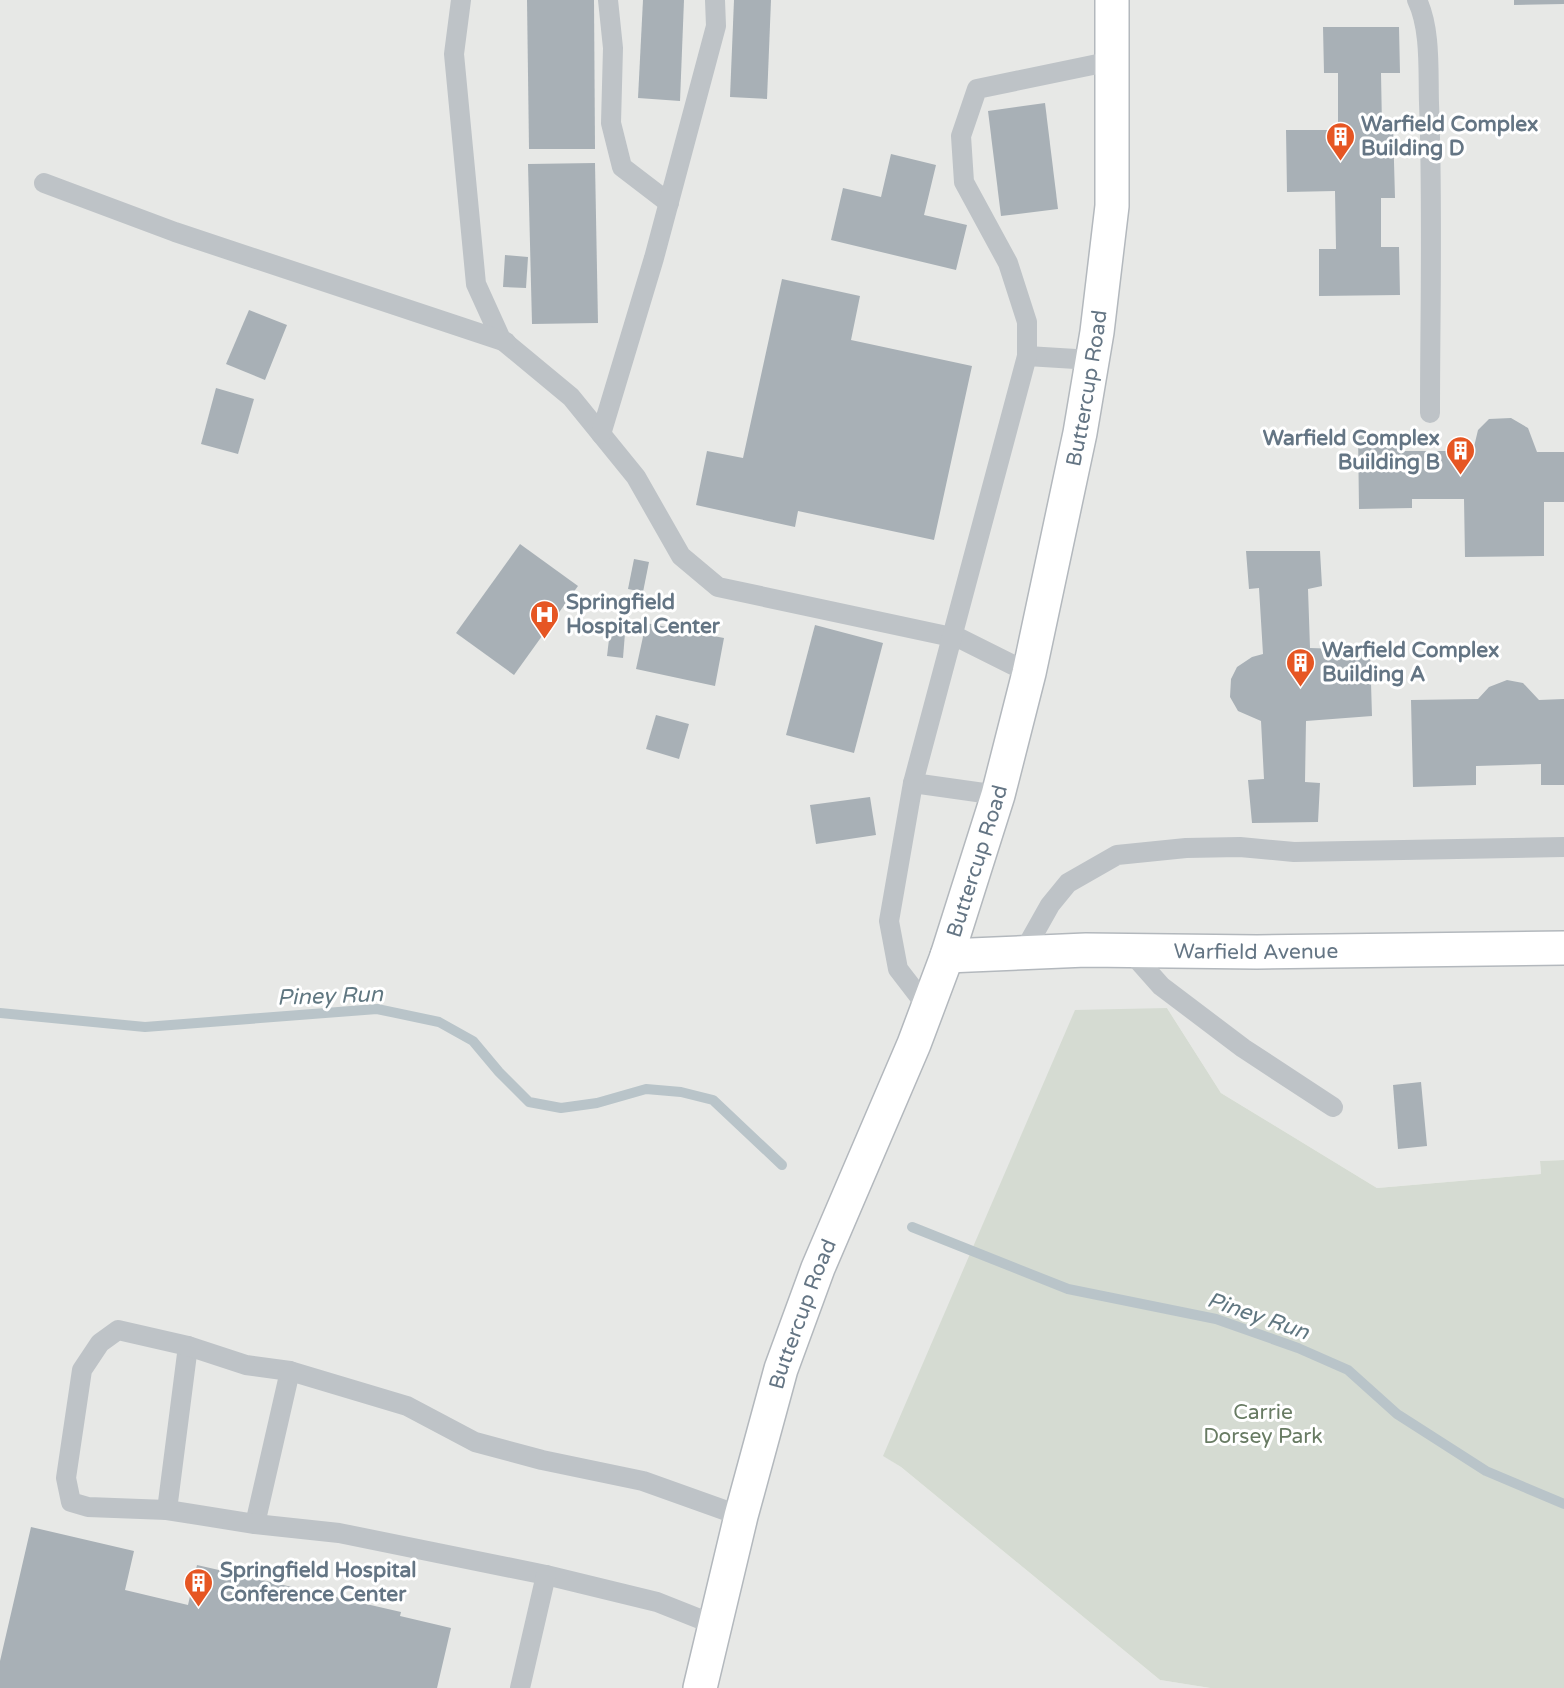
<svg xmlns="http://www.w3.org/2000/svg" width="1564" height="1688" viewBox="0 0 1564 1688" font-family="'Varela Round',sans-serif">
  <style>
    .built { fill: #e7e8e6 }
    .green { fill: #d5dbd2 }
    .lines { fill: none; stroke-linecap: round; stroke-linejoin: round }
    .stream { stroke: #b9c4c9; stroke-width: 10 }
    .building { fill: #a8b0b6 }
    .secondary-casing { stroke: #b3b8bd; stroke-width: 36 }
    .lane { stroke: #bec3c7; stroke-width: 20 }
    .secondary { stroke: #fff; stroke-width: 33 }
    .labels { text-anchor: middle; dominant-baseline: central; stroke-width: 6; stroke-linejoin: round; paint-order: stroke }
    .poi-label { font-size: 21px; font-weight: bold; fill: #647584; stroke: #fff; text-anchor: start }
    .street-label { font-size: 21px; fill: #647584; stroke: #fff }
    .park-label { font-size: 21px; fill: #687b63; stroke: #fff }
    .water-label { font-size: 22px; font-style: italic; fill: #607781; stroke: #fff }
  </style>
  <rect width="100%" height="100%" fill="#f6f6f2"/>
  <path class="built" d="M0 0H1564V1160L1540 1161 1541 1174 1377 1188 1221 1093 1167 1008 884 1456 901 1467 1160 1680 1210 1688H0Z"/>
  <path class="green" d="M1167 1008 1221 1093 1377 1188 1541 1174 1540 1161 1564 1160V1688H1210L1160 1680 901 1467 883 1456 1075 1010Z"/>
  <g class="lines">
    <g class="stream">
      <path d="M0 1013 145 1027 377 1009 439 1022 473 1041 499 1072 529 1102 561 1108 597 1103 646 1089 681 1092 713 1100 782 1165"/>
      <path d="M912 1227 1068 1289 1216 1319 1298 1348 1348 1370 1397 1414 1486 1471 1564 1504"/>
    </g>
  </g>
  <g class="building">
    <path d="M527 0H594L595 149H529Z"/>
    <path d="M643 0H684L680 101 638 98Z"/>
    <path d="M734 0H771L767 99 730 97Z"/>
    <path d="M1514 0H1564V4L1514 5Z"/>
    <path d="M1323 27H1399L1400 73H1381L1382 127 1393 126 1395 198H1381V247H1399L1400 295 1319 296V249H1336L1335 191 1287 192 1286 130H1338V73H1324Z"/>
    <path d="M1045 103 1058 209 1001 216 988 111Z"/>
    <path d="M891 154 936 165 924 215 967 225 956 270 831 240 843 188 881 197Z"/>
    <path d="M595 163 598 323 532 324 528 164Z"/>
    <path d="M505 255 528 257 526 288 503 287Z"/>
    <path d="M782 279 860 296 851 340 972 366 934 540 798 511 795 527 696 505 707 451 743 458Z"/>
    <path d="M249 310 287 325 265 380 226 364Z"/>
    <path d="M216 388 254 399 238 454 201 444Z"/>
    <path d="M1511 418 1528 428 1537 452H1564V502H1544V556L1465 557 1464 499H1412V508L1359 509 1358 432H1405V451H1473L1478 430 1489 419Z"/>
    <path d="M520 544 578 586 514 675 456 633Z"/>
    <path d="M1246 551H1320L1322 586 1308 589 1310 648 1370 650 1372 716 1306 721 1305 782 1320 783 1318 822 1252 823 1248 780 1264 779 1261 721 1238 711 1230 697 1231 679 1237 667 1252 657 1263 654 1259 588 1249 589Z"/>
    <path d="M634 559 649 562 643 592 628 589Z"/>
    <path d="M646 623 724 638 715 686 636 669Z"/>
    <path d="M815 625 883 643 854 753 786 735Z"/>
    <path d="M610 631 625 633 623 658 607 656Z"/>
    <path d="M1507 680 1523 683 1539 700 1564 699V785H1541V764L1476 766V785L1413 787 1411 700 1478 699 1489 687Z"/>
    <path d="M656 715 689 724 679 759 646 749Z"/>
    <path d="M870 797 876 835 816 844 810 805Z"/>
    <path d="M1421 1082 1427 1146 1398 1149 1393 1085Z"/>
    <path d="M31 1527 134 1551 125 1590 188 1605 197 1565 401 1612 400 1616 451 1628 437 1688H0V1661Z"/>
  </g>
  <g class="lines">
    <defs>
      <g id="secondary">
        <path id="s1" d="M947 956 1086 950 1257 952 1564 948"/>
        <path id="s2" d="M700 1688 741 1516 781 1369 818 1268 914 1044 947 956 998 795 1029 673 1080 433 1097 332 1112 206V0"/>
      </g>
    </defs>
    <use href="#secondary" class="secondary-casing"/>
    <g class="lane">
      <path d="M461 0 454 54 476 284 501 339 571 397 636 477 681 556 718 587 961 639 1029 673"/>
      <path d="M608 0 613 48 611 123 622 167 669 203"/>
      <path d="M1417 0C1431 29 1428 71 1429 103 1433 207 1430 310 1430 413"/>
      <path d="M44 183 175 232 506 342"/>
      <path d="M1027 356 1092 360"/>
      <path d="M601 434 654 258 716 26 715 0"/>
      <path d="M913 783 998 795"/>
      <path d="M1130 951 1161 986 1243 1048 1333 1107"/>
      <path d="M1023 953 1050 905 1068 883 1117 855 1186 848 1240 847 1294 852 1564 847"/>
      <path d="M928 1008 898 969 889 921 913 783 1027 356V322L1008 263 964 182 961 136 977 89 1112 61"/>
      <path d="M167 1510 188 1346"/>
      <path d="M255 1524 290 1371"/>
      <path d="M715 1625 657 1602 546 1575 339 1533 255 1524 167 1510 88 1507 71 1502 66 1478 82 1370 100 1343 118 1330 188 1346 246 1365 290 1371 407 1406 475 1442 542 1460 643 1481 741 1516"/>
      <path d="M520 1688 546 1575"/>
    </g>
    <use href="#secondary" class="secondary"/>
  </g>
  <defs>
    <symbol id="building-pin" viewBox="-11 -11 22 30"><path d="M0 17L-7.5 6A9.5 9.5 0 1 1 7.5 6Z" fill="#e65623" stroke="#fff"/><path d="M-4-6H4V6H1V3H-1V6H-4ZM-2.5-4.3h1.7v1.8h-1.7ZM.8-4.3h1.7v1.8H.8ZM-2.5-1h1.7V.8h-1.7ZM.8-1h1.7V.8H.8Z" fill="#fff"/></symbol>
    <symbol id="hospital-pin" viewBox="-11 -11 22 30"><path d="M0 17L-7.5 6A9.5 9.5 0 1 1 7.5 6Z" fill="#e65623" stroke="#fff"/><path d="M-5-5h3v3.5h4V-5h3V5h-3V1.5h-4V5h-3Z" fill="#fff"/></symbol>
  </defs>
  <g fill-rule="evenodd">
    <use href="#building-pin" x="1324" y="120" width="33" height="45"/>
    <use href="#building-pin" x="1444" y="434" width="33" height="45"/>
    <use href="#hospital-pin" x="528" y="598" width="33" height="45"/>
    <use href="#building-pin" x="1284" y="646" width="33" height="45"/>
    <use href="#building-pin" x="182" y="1566" width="33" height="45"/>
  </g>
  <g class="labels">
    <g class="poi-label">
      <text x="1361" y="124">Warfield Complex<tspan x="1361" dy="24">Building D</tspan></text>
      <text x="1440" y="438" text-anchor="end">Warfield Complex<tspan x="1440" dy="24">Building B</tspan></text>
      <text x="566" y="602">Springfield<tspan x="566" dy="24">Hospital Center</tspan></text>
      <text x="1322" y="650">Warfield Complex<tspan x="1322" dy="24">Building A</tspan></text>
      <text x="220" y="1570">Springfield Hospital<tspan x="220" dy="24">Conference Center</tspan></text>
    </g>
    <g class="street-label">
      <text stroke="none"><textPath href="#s2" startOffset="1360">Buttercup Road</textPath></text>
      <text stroke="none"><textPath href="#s2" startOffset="874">Buttercup Road</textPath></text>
      <text stroke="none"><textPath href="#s1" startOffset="309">Warfield Avenue</textPath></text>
      <text stroke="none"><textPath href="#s2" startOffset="388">Buttercup Road</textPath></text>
    </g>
    <g class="park-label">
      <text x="1263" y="1412">Carrie<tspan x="1263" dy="24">Dorsey Park</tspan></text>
    </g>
    <g class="water-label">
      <text transform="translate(330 996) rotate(-2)">Piney Run</text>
      <text transform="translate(1258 1316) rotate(19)">Piney Run</text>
    </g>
  </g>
</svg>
